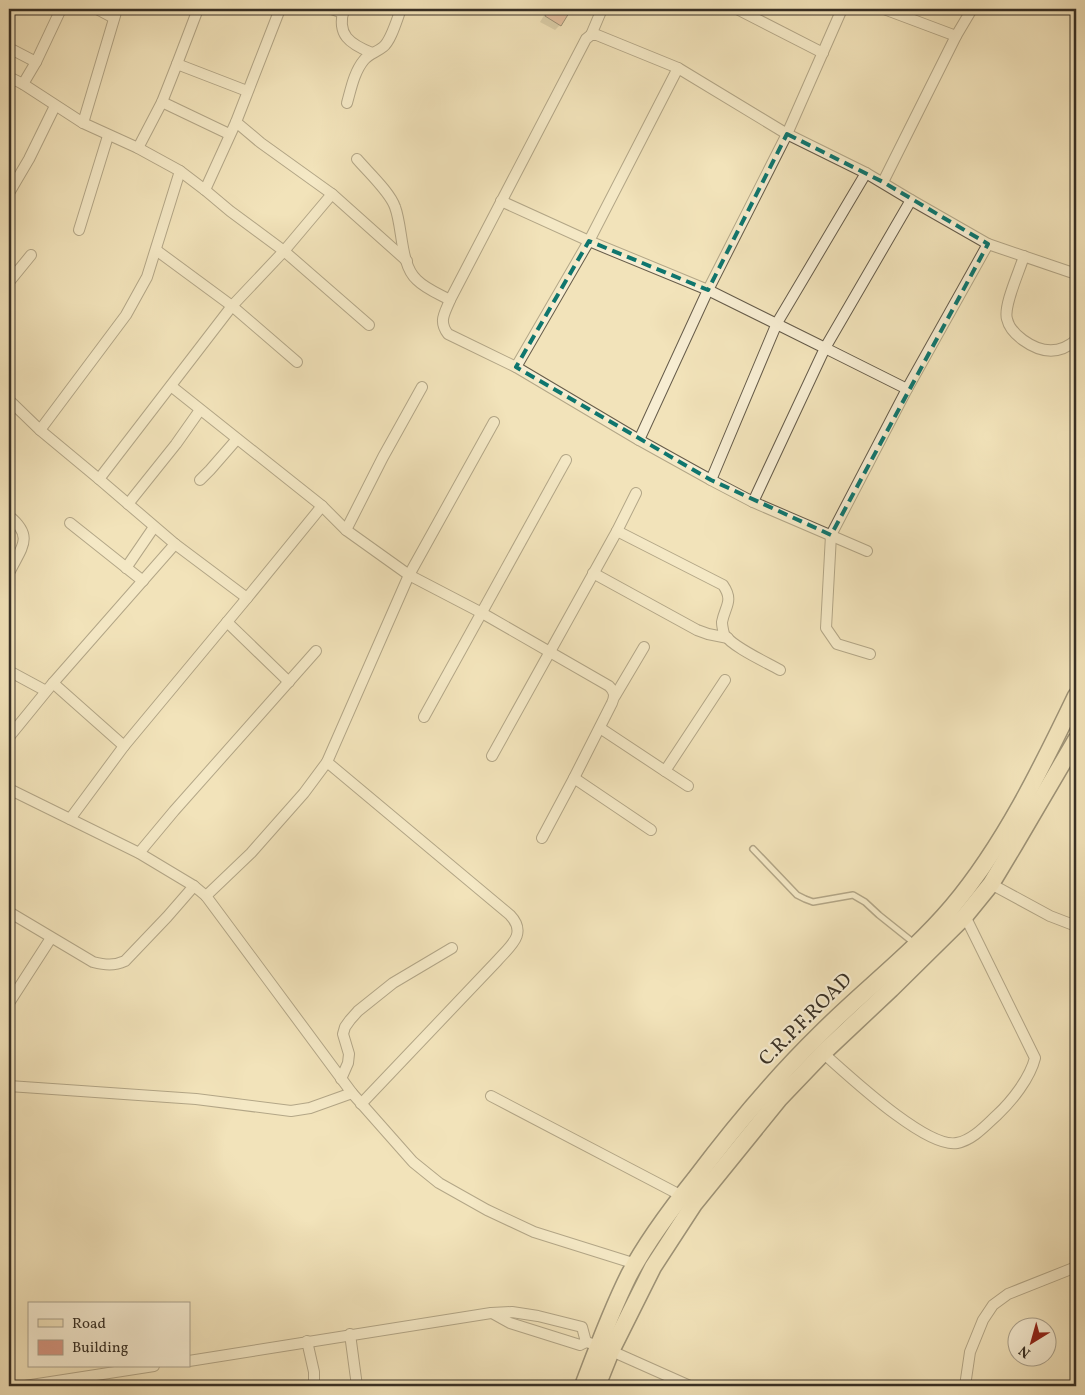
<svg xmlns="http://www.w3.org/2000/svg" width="1085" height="1395" viewBox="0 0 1085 1395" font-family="Vollkorn,serif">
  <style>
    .shadow { fill: #0003 }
    .building { fill: #d69782; stroke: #372f24 }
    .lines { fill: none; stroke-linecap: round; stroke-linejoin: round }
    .lane-casing { stroke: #665c4a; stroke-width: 8 }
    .street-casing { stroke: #665c4a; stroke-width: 12 }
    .primary-casing { stroke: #372f24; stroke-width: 19 }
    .lane { stroke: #f7edd2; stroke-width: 5 }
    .street { stroke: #f7edd2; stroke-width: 10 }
    .primary { stroke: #f2e3ba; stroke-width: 16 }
    .marked { fill: none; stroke: #0f766e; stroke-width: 4; stroke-dasharray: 10 6; stroke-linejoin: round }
    .labels { text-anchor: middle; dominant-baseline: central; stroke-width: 4.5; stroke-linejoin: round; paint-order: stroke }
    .street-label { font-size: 20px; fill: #372f24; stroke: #f7edd2 }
  </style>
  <rect width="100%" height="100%" fill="#f2e3ba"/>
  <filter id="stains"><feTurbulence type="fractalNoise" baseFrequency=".004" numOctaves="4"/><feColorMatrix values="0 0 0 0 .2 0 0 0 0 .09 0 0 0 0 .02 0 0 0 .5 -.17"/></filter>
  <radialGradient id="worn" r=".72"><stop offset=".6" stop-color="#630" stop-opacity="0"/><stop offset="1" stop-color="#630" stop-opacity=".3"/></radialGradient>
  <path class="shadow" d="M548 9H570L560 25 555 30 540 22Z"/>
  <path class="building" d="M549 9H562L569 13 561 26 545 16Z"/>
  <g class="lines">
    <defs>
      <path id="lane" d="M753 849 797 895 805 899 813 902 853 895 865 902 879 915 914 943"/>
      <g id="street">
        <path d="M97 9 114 18"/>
        <path d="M332 9 343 13"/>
        <path d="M344 9C336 35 350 44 372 53"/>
        <path d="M737 9 823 53"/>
        <path d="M884 9 956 36"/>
        <path d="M591 35 602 9"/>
        <path d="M9 48 36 62"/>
        <path d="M177 64 247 91"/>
        <path d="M9 77 23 84 83 123 138 148 180 171 205 190 230 211 284 251 369 325"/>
        <path d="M23 84 36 62 61 9"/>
        <path d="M162 102 229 134"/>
        <path d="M347 103C351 89 354 72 364 60 369 54 377 52 383 47 391 41 397 19 401 9"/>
        <path d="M236 122 261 143 332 194 407 261"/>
        <path d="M83 123 117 9"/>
        <path d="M138 148 162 102 177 64 198 9"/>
        <path d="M357 159C368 172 390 192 395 207 403 228 400 265 417 280 426 289 439 294 450 300"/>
        <path d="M883 182 956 36 972 9"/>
        <path d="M205 190 236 122 280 9"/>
        <path d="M9 193 29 159 55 106"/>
        <path d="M911 200 825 348 907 389 988 244"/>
        <path d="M501 201 589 241 708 290 825 348 753 502"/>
        <path d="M79 230 108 136"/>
        <path d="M156 250 232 306 297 362"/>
        <path d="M1024 256C1020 270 1003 306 1007 319 1009 328 1016 335 1023 340 1041 353 1059 355 1076 340"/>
        <path d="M9 282 31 255"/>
        <path d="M516 367 589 241 678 68"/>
        <path d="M171 386 322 506"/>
        <path d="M9 400 40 430 99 479 175 544 247 598 322 506 346 530 409 575 482 613 609 686C615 692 615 696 612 703L574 778 542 838"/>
        <path d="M40 430 126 315 147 277 180 171"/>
        <path d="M639 440 708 290 787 134 842 9"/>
        <path d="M99 479 232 306 284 251 332 194"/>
        <path d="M200 480 210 470 237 439"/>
        <path d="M711 480 777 323 866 173"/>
        <path d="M128 504 176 444 200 410"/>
        <path d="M9 516C35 537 21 548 9 573"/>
        <path d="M70 523 143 581"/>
        <path d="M346 530 383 457 422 387"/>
        <path d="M617 531 723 585C734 601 725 606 722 622 722 626 723 630 724 634 732 647 766 662 780 670"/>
        <path d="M867 551 753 502 711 480 639 440 516 367 448 334C438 321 445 313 450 300L586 39 591 35H597L678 68 787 134 866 173 911 200 988 244 1076 274"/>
        <path d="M126 568 154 527"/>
        <path d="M593 573 697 630 708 634 728 638"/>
        <path d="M227 622 289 682"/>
        <path d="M870 654 837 644 826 628 831 535 907 389"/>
        <path d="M9 671 46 691"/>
        <path d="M53 683 124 746"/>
        <path d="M615 696 644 647"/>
        <path d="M424 717 566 460"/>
        <path d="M600 728 665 771 725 680"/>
        <path d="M9 737 53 683 175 544"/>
        <path d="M492 756 617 531 636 493"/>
        <path d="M327 762 510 915C528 934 510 946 497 961L361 1104"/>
        <path d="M665 771 688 786"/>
        <path d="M574 778 651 830"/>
        <path d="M9 789 139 853 194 886 206 896 352 1093 413 1162 439 1183 487 1210 534 1232 636 1264"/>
        <path d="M70 819 124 746 247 598"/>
        <path d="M139 853 174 811 316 651"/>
        <path d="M991 884 1050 916 1076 926"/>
        <path d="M206 896 251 853 304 793 327 762 409 575 494 422"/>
        <path d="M9 912 93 962C105 965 114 966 125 961L167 917 194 886"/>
        <path d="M9 1003 51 938"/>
        <path d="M823 1053C847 1074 926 1149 957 1143 973 1140 986 1125 997 1115 1012 1101 1030 1078 1035 1058L965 916"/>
        <path d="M341 1079 348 1063 349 1054 343 1034 345 1027 350 1020 358 1011 393 983 452 948"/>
        <path d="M9 1086 196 1099 291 1111 310 1108 352 1093"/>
        <path d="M491 1096 682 1196"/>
        <path d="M492 1313 510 1323 580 1345 586 1342 593 1344"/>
        <path d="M350 1334 357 1386"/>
        <path d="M307 1341 314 1372V1386"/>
        <path d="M607 1349 690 1386"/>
        <path d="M189 1361 491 1313 512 1312 538 1316 582 1327 586 1342"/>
        <path d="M25 1386 154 1366"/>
        <path d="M965 1386 970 1352 983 1320 993 1305 1008 1294 1076 1267"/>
      </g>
      <g id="primary">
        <path d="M583 1386C597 1349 611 1311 629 1275 647 1241 671 1209 695 1179 734 1127 775 1078 821 1033 864 990 913 953 952 907 1004 845 1041 769 1076 696"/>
        <path d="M597 1386 611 1351 653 1267 694 1204 779 1099 823 1053 891 989 965 916 991 884 1015 844 1076 740"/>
      </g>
    </defs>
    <use href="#lane" class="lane-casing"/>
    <use href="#street" class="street-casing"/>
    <use href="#primary" class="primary-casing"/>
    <use href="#lane" class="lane"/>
    <use href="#street" class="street"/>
    <use href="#primary" class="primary"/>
  </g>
  <path d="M0 0H1085V1395H0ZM787 134 883 182 988 244 831 535 711 480 516 367 589 241 708 290Z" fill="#f2e3ba" fill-opacity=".55" fill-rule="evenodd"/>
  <path class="marked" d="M787 134 883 182 988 244 831 535 711 480 516 367 589 241 708 290Z"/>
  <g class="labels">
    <g class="street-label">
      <text transform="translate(806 1020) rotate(-45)">C.R.P.F.ROAD</text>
    </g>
  </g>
  <rect width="1085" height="1395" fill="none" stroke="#f2e3ba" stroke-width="30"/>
  <rect x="10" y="10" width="1065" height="1375" fill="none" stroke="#372f24" stroke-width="2.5"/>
  <rect x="15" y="15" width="1055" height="1365" fill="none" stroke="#372f24"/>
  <rect x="28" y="1302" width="162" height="65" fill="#f7edd2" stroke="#aaa18c"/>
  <rect x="38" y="1319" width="25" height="8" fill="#f2e3ba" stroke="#aaa18c"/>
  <text x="72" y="1328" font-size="15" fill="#372f24">Road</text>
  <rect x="38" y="1340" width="25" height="15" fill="#d69782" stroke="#aaa18c"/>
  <text x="72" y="1352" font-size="15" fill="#372f24">Building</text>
  <g transform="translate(1032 1342) rotate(217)"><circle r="24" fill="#f7edd2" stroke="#aaa18c"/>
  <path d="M0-4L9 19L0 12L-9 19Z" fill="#8f2418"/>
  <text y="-8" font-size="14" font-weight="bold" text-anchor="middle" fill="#372f24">N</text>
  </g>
  <rect width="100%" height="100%" filter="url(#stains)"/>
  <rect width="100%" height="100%" fill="url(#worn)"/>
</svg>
